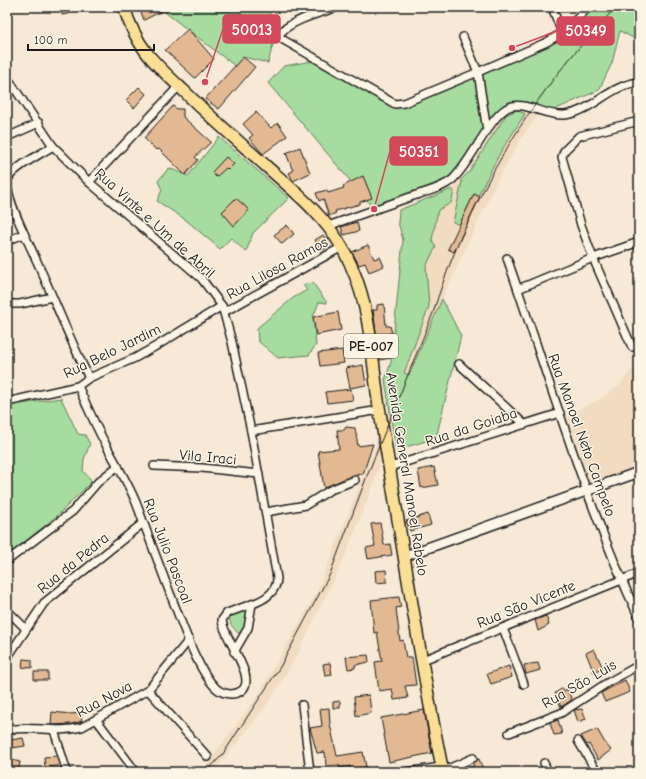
<svg xmlns="http://www.w3.org/2000/svg" width="646" height="779" viewBox="0 0 646 779" font-family="'Comic Neue',sans-serif">
  <style>
    .built { fill: #f1dbc1 }
    .green { fill: #a6dc9f; stroke: #617c5e }
    .building { fill: #e3b993; stroke: #1c1c1c }
    .lines { fill: none; stroke-linecap: round; stroke-linejoin: round }
    .minor-casing { stroke: #1c1c1c; stroke-width: 10 }
    .tertiary-casing { stroke: #1c1c1c; stroke-width: 12 }
    .primary-casing { stroke: #1c1c1c; stroke-width: 14 }
    .minor { stroke: #fcf5e5; stroke-width: 7 }
    .tertiary { stroke: #fcf5e5; stroke-width: 9 }
    .primary { stroke: #fbdf96; stroke-width: 11 }
    .tram { stroke: #1c1c1c; stroke-width: 1 }
    .labels { text-anchor: middle; dominant-baseline: central; stroke-width: 3; stroke-linejoin: round; paint-order: stroke }
    .shield { fill: #fcf5e5; stroke: #5f5d58; stroke-width: 1 }
    .shield-label { font-size: 14px; font-weight: bold; fill: #1c1c1c }
    .street-label { font-size: 15px; fill: #1c1c1c; stroke: #fcf5e5 }
    .leader { fill: none; stroke: #d1495b; stroke-width: 1.5 }
    .callout-dot { fill: #d1495b; stroke: #fcf5e5; stroke-width: 1.5 }
    .callout { fill: #d1495b; stroke: #d1495b; stroke-width: 1.5 }
    .callout-label { font-size: 16px; text-anchor: middle; font-weight: bold; fill: #fff }
  </style>
  <rect width="100%" height="100%" fill="#f7e9d5"/>
  <filter id="ink" filterUnits="userSpaceOnUse"><feTurbulence type="fractalNoise" baseFrequency=".025" numOctaves="2"/><feDisplacementMap in="SourceGraphic" scale="8" xChannelSelector="R" yChannelSelector="G"/><feConvolveMatrix kernelMatrix="1 2 1 2 8 2 1 2 1" color-interpolation-filters="sRGB"/></filter>
  <g filter="url(#ink)">
    <g class="built">
      <path d="M567 73 522 137 501 173 442 299 409 376 371 491 345 556 299 651 273 696 246 732 213 772H201L257 697 317 592 395 397 403 240 398 222 399 210 452 189 469 172 501 118Z"/>
      <path d="M639 343V470L591 485 566 409 571 408 572 412 595 402 619 386 634 367 635 348Z"/>
    </g>
    <g class="green">
      <path d="M164 7H272L268 10 277 29 268 63 243 57 235 66 166 13Z"/>
      <path d="M585 7H639V41L620 31 612 63 599 90 554 110 519 104 496 118 456 176 374 209 268 83 284 66 318 60 395 104 555 37Z"/>
      <path d="M517 110 525 114 500 153 478 196 474 194 459 225 453 222 462 182 461 180 469 172 506 115Z"/>
      <path d="M219 137 289 198 253 233 246 252 231 238 220 249 186 220 157 201 162 190 158 181 169 168 188 176Z"/>
      <path d="M452 189 454 192 451 203 438 210 432 240 436 247 426 266 429 306 404 373 409 375 442 299 461 336 436 438 396 450 385 380 391 362 403 240 398 222 399 210Z"/>
      <path d="M313 283 327 303 319 302 313 317 316 345 309 355 278 358 258 341 257 328 293 298 307 290 303 285Z"/>
      <path d="M61 398 78 434 85 435 90 444 84 459 83 471 92 481 57 516 7 556V406Z"/>
      <path d="M247 608 244 629 242 633H238L231 625 228 614Z"/>
    </g>
    <g class="building">
      <path d="M61 7H72L73 13 62 15Z"/>
      <path d="M139 7H170L144 20Z"/>
      <path d="M188 29 214 59 195 78 165 50Z"/>
      <path d="M243 57 255 67 219 109 205 99Z"/>
      <path d="M139 87 146 94 134 108 126 100Z"/>
      <path d="M173 106 177 109H183V117L211 142 195 157 198 160 185 175 159 149 156 150 144 138Z"/>
      <path d="M256 112 271 128 278 123 287 136 263 154 249 138 253 135 243 124Z"/>
      <path d="M300 147 310 173 293 181 289 173 293 171 286 153Z"/>
      <path d="M226 157 234 164 228 170 226 168 216 177 212 172Z"/>
      <path d="M363 176 372 198 360 202V204L335 211 336 213 329 216 323 199 319 201 316 193 327 190 328 193 344 188 343 186Z"/>
      <path d="M474 194 480 197 454 252 448 249Z"/>
      <path d="M236 198 249 210 234 226 222 212Z"/>
      <path d="M357 222 359 231 344 235 341 227Z"/>
      <path d="M287 225 294 234 282 244 274 235Z"/>
      <path d="M323 235 330 246 321 251 315 240Z"/>
      <path d="M368 245 374 259 380 257 384 266 369 272 365 263 359 265 352 252Z"/>
      <path d="M384 304 386 326H390L392 333H389V344L391 358 380 360 373 310H377V305Z"/>
      <path d="M338 312 341 330 316 335 313 317Z"/>
      <path d="M358 341 359 348 349 349 348 342Z"/>
      <path d="M342 350 344 363 320 366 318 353Z"/>
      <path d="M363 365 366 385 350 388 346 368Z"/>
      <path d="M351 389 353 400 327 403 325 392Z"/>
      <path d="M346 427 355 428 358 446 373 444 363 474 353 475 324 488 318 451 339 449 337 430H344Z"/>
      <path d="M434 467 438 485 421 488 418 470Z"/>
      <path d="M428 514 431 525 410 531 406 521Z"/>
      <path d="M380 523 384 545 390 544 392 555 368 559 366 548 375 546 371 524Z"/>
      <path d="M386 570 387 582 376 583 375 571Z"/>
      <path d="M399 597 401 607 396 608 400 641 403 640 406 658 412 657 416 685 405 686 408 698 394 700 392 689 379 691 375 662 382 661 377 632 374 633 371 600Z"/>
      <path d="M546 616 549 625 538 631 535 620Z"/>
      <path d="M594 649 603 668 594 673 586 653Z"/>
      <path d="M368 655 369 662 355 665V668L348 669 346 657Z"/>
      <path d="M23 659 32 660V668L22 667Z"/>
      <path d="M330 663 332 675 325 676 323 664Z"/>
      <path d="M538 663 540 670 526 674 524 665Z"/>
      <path d="M509 666 512 677 491 684 487 674Z"/>
      <rect x="34" y="672" width="14" height="8"/>
      <path d="M625 680 630 692 605 702 601 693Z"/>
      <path d="M563 688 564 691 567 689 572 700 561 707 555 693Z"/>
      <path d="M369 695 371 713 356 716 354 697Z"/>
      <path d="M340 701V708H333V702Z"/>
      <path d="M329 708 330 724 337 756 363 752 366 767 350 770V766L340 768 339 765 326 766 325 752 317 753 310 728 322 726 320 709Z"/>
      <path d="M582 709 586 719 578 722 574 710Z"/>
      <path d="M424 710 432 753 389 762 381 718Z"/>
      <path d="M52 712 71 714 81 713 82 721 72 724 51 725Z"/>
      <path d="M558 720 562 734 554 735 550 723Z"/>
      <path d="M597 729 605 743 611 750 598 760 589 744 587 745 581 736Z"/>
      <path d="M23 738 25 746 12 748 11 740Z"/>
      <path d="M57 756 58 766 45 767 44 757Z"/>
      <path d="M8 759 20 762 18 772 7 769Z"/>
      <path d="M479 759 484 772H459L458 770 474 766 473 763Z"/>
    </g>
    <g class="lines">
      <defs>
        <g id="minor">
          <path d="M338 7C320 13 294 19 280 33V38L395 104 404 103 478 72 487 131"/>
          <path d="M552 7 562 33"/>
          <path d="M463 37 478 72 547 42 562 33 589 7"/>
          <path d="M7 77 53 146 89 182 201 278 222 306 232 342 251 431 277 578C277 592 264 600 252 604"/>
          <path d="M7 137 39 123"/>
          <path d="M53 146C43 153 10 169 8 180 4 195 27 239 34 255 53 296 69 338 89 378"/>
          <path d="M89 182 179 86"/>
          <path d="M328 226C356 216 385 206 413 196 426 192 442 188 452 180 471 163 488 119 507 108 522 99 546 117 565 115 593 111 610 85 639 82"/>
          <path d="M7 241 24 234"/>
          <path d="M507 258C549 378 585 502 639 618"/>
          <path d="M518 289 593 258 639 242"/>
          <path d="M7 304H20L52 297"/>
          <path d="M224 312 342 247"/>
          <path d="M632 347 593 258 581 225 562 157 564 151 579 136 639 121"/>
          <path d="M459 364 523 423"/>
          <path d="M78 386C87 406 95 425 105 443 116 464 129 484 137 505 151 543 165 581 180 619 188 639 199 670 214 686 220 693 232 697 241 691 259 679 223 638 222 620L227 613 252 604 248 628 234 652"/>
          <path d="M7 402 78 386 89 378 135 358 158 345 222 306"/>
          <path d="M251 431 380 410"/>
          <path d="M154 466 202 468 259 474"/>
          <path d="M390 467 560 413"/>
          <path d="M266 512 306 505 330 490 355 480"/>
          <path d="M7 561 73 511 98 482 118 466"/>
          <path d="M7 610 26 629"/>
          <path d="M503 628 524 684"/>
          <path d="M7 658 44 603 143 523"/>
          <path d="M423 660 639 573"/>
          <path d="M148 690 208 757"/>
          <path d="M302 705 310 772"/>
          <path d="M96 719 136 772"/>
          <path d="M7 730C32 725 57 734 82 727L148 690 189 640"/>
          <path d="M54 730 67 772"/>
          <path d="M509 733 561 713 607 683 639 665"/>
          <path d="M578 741 597 772"/>
          <path d="M544 763 548 772"/>
          <path d="M443 771 473 758"/>
          <path d="M406 772 442 767"/>
        </g>
        <path id="tertiary" d="M405 556 639 472"/>
        <path id="primary" d="M124 7C136 47 154 63 183 90 210 117 238 141 266 166 294 191 325 216 343 249 373 304 370 353 380 413 401 532 418 653 443 772"/>
      </defs>
      <use href="#minor" class="minor-casing"/>
      <use href="#tertiary" class="tertiary-casing"/>
      <use href="#primary" class="primary-casing"/>
      <use href="#minor" class="minor"/>
      <use href="#tertiary" class="tertiary"/>
      <use href="#primary" class="primary"/>
      <path class="tram" d="M206 772 223 754 280 667 330 574 367 476 433 313C457 234 498 154 547 88 567 60 592 33 616 7"/>
    </g>
  </g>
  <g class="labels">
    <rect class="shield" x="344" y="334" width="54" height="24" rx="3"/>
    <g class="shield-label">
      <text x="371" y="346">PE-007</text>
    </g>
    <g class="street-label">
      <text transform="translate(155 223) rotate(42)">Rua Vinte e Um de Abril</text>
      <text transform="translate(277 268) rotate(-29)">Rua Lilosa Ramos</text>
      <text transform="translate(112 351) rotate(-26)">Rua Belo Jardim</text>
      <text transform="translate(471 427) rotate(-18)">Rua da Goiaba</text>
      <text transform="translate(582 435) rotate(70)">Rua Manoel Neto Campelo</text>
      <text transform="translate(208 457) rotate(5)">Vila Iraci</text>
      <text transform="translate(407 474) rotate(81)">Avenida General Manoel Rabelo</text>
      <text transform="translate(168 551) rotate(69)">Rua Julio Pascoal</text>
      <text transform="translate(73 563) rotate(-39)">Rua da Pedra</text>
      <text transform="translate(526 604) rotate(-22)">Rua São Vicente</text>
      <text transform="translate(579 684) rotate(-30)">Rua São Luis</text>
      <text transform="translate(104 699) rotate(-28)">Rua Nova</text>
    </g>
  </g>
  <path class="leader" d="M205 82L223 29M512 48L557 31M374 209L390 151"/>
  <g class="callout-dot">
    <circle cx="205" cy="82" r="4"/>
    <circle cx="512" cy="48" r="4"/>
    <circle cx="374" cy="209" r="4"/>
  </g>
  <g class="callout">
    <rect x="223" y="15" width="57" height="28" rx="4"/>
    <rect x="557" y="17" width="57" height="28" rx="4"/>
    <rect x="390" y="137" width="57" height="28" rx="4"/>
  </g>
  <g class="callout-label">
    <text x="252" y="35">50013</text>
    <text x="586" y="36">50349</text>
    <text x="419" y="157">50351</text>
  </g>
  <rect width="646" height="779" fill="none" stroke="#fcf5e5" stroke-width="24"/>
  <rect x="12" y="12" width="622" height="755" fill="none" stroke="#1c1c1c" stroke-width="1.5" filter="url(#ink)"/>
  <path d="M28 44v6h126v-6" fill="none" stroke="#1c1c1c" stroke-width="2"/>
  <text x="34" y="44" font-size="12" fill="#1c1c1c" stroke="#fcf5e5" stroke-width="3" paint-order="stroke">100 m</text>
</svg>
